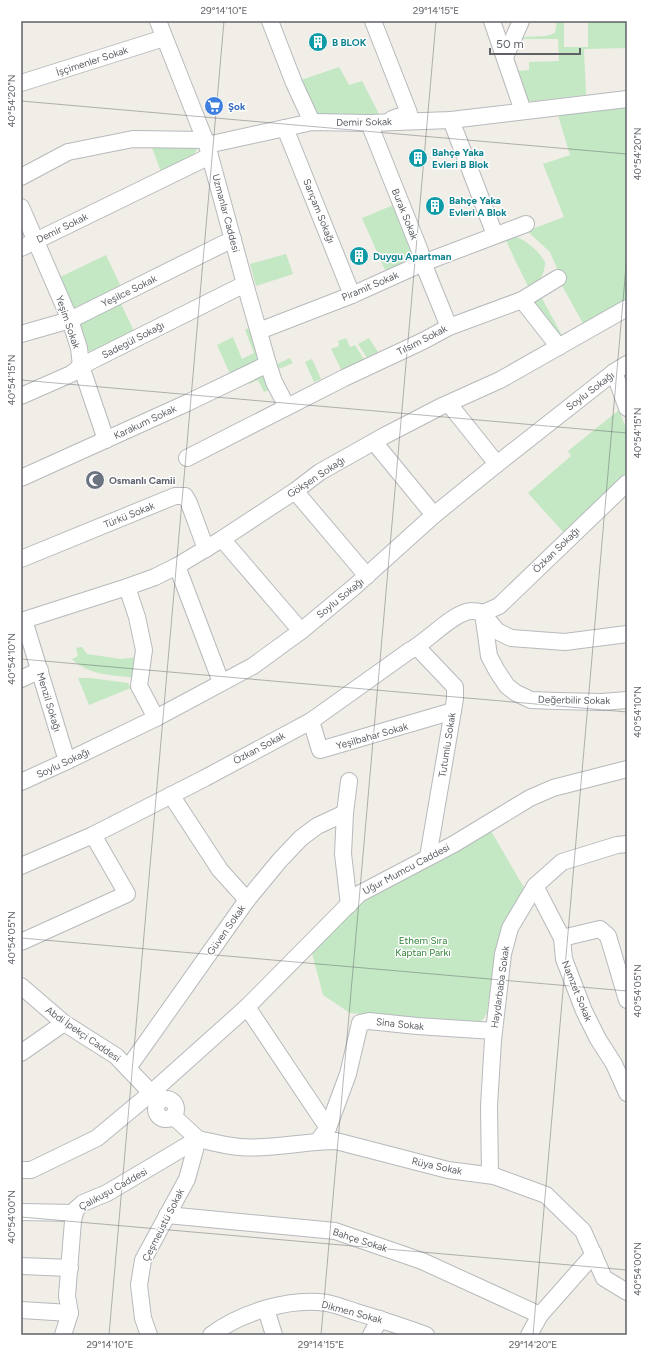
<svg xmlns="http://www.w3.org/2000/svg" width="648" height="1356" viewBox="0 0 648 1356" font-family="Figtree,sans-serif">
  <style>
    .green { fill: #c3e8c3 }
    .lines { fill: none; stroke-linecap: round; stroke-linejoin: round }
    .minor-casing { stroke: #b7b9bd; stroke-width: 18 }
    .minor { stroke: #fff; stroke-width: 16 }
    .ticks { fill: none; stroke: #5e6267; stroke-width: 1; stroke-opacity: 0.45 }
    .labels { text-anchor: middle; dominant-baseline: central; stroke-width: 3; stroke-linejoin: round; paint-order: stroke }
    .culture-label { font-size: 10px; font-weight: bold; fill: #0d838f; stroke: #fff; text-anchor: start }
    .street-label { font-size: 10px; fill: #5e6267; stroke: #fff }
    .shop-label { font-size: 10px; font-weight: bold; fill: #366cbe; stroke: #fff; text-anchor: start }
    .worship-label { font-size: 10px; font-weight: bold; fill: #5b616d; stroke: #fff; text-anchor: start }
    .park-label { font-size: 10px; fill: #328237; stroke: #fff }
    .neatline { fill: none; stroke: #5e6267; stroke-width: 1.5 }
    .ticks-label { font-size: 10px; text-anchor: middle; fill: #5e6267 }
  </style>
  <rect width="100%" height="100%" fill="#f0eee6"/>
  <g class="green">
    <path d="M557 21H564V47H588V21H627V48L584 49 586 95 535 101H529L525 98 517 71 529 70V62L559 61 558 39H522L523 37 546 36 555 33Z"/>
    <path d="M339 67 349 85 362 81 380 116 316 117 301 80Z"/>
    <path d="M627 104V303L585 327 560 282 562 280 550 252 527 231 564 217 543 164 570 155 557 112Z"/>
    <path d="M151 145 199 147 194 154 161 172Z"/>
    <path d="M396 204 417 257 386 272 362 218Z"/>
    <path d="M514 236C526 240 538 250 545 262 545 273 539 284 530 290L516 262 505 238Z"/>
    <path d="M286 254 293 274 256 286 250 264Z"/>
    <path d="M106 255 122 289 73 311 58 278Z"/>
    <path d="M539 293 564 339 551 328 533 304 534 297Z"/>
    <path d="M120 302 134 331 91 351H87L78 324Z"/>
    <path d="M251 326 260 356 259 361 230 374 217 345 233 337 242 359 254 353 245 330Z"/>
    <path d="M346 338 350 347 355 345 364 359 342 371 331 349 339 346 338 341Z"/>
    <path d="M369 338 378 352 367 358 358 344Z"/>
    <path d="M290 358 293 363 279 369 277 364Z"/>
    <path d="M312 359 321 379 314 382 305 362Z"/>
    <path d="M263 374 269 390 264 392 258 380 249 384 247 382Z"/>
    <path d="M619 410 627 431V476L566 535 528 493 571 456 568 451Z"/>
    <path d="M82 647 87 654 121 659 139 657 137 678C115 675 88 676 72 659L78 656 76 648Z"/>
    <path d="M78 678H90L128 683 131 688 89 705Z"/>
    <path d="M491 831 526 891 497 947 487 1013 483 1019 476 1024 350 1013 323 995 312 953 363 895Z"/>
  </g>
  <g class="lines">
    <defs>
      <g id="minor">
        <path d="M158 21 207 145 245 284 268 364 274 382 287 407"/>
        <path d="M270 21 294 83 312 122"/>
        <path d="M373 21 409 113 392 119"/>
        <path d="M492 21 523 111"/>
        <path d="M505 57 521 21"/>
        <path d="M21 83 164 38"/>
        <path d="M451 120 495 235"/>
        <path d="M369 123 420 251 423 263 449 327"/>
        <path d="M285 128 352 295"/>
        <path d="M207 145 312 122 369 123 451 120 627 99"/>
        <path d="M21 177 68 152 133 139 205 140"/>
        <path d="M21 207 70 320 79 348 81 366 106 440"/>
        <path d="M21 248 210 156"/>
        <path d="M522 300 559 347"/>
        <path d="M259 331 352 295 423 263 526 224"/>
        <path d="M21 334 70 320 233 239"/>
        <path d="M614 372 627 408"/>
        <path d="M21 396 71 374 81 366 245 284"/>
        <path d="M449 404 497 464"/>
        <path d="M374 442 434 515"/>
        <path d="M187 458 344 378 423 341 449 327 522 300 558 278"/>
        <path d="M21 478 187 403 268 364"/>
        <path d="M295 491 367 576"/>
        <path d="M222 539 301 631"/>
        <path d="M21 559 175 496H185L189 503 206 549"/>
        <path d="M177 566 221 682"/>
        <path d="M127 587 137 617 144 650 139 686 156 718"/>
        <path d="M483 613 489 656 497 671 507 686 516 693 531 700 557 701 602 702 627 700"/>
        <path d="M483 613 499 606 627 483"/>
        <path d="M483 614 497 631 511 638 565 642 627 634"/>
        <path d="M24 620 67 761"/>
        <path d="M21 621 127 587 155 577 177 566 222 539 295 491 320 472 384 436 440 407 500 380 627 308"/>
        <path d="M417 647 455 687V699L428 857"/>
        <path d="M21 679 40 670"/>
        <path d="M311 721 320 750 453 711"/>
        <path d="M21 782 67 761 156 718 253 666 301 631 354 587 434 515 497 464 614 372 627 364"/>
        <path d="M171 795 220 870 247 900"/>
        <path d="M21 866 93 835 205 778 311 721 409 651C427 642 455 610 473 611 476 611 480 612 483 613"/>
        <path d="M535 886 562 938 564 959 584 1011 598 1039 614 1064 627 1093"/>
        <path d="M349 905 343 854 345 813 349 781"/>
        <path d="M562 938 600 929 608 936 627 1000"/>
        <path d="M21 942 127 894 93 835"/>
        <path d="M21 986 64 1023 116 1056 159 1101"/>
        <path d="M247 1007 328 1128"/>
        <path d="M21 1053 64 1023"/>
        <path d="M128 1068 247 900 280 860 301 838 317 826 345 813"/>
        <circle cx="166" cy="1109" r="10"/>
        <path d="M173 1116 198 1139"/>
        <path d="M198 1139C212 1142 226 1146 240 1147 272 1150 304 1141 336 1141L448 1170 494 1176 546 1195 583 1231 604 1278 627 1292"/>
        <path d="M318 1141 328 1128 348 1074 360 1023 369 1021 417 1026 494 1031"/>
        <path d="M21 1170H31L97 1138 151 1093 247 1007 359 894 454 844 530 798 553 788 627 769"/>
        <path d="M490 1175 489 1106 493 1040 503 954 510 928 535 886 562 862 617 845 627 844"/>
        <path d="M21 1212 75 1213"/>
        <path d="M167 1215 335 1231 422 1261 540 1315"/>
        <path d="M21 1266 70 1268"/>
        <path d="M266 1309 274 1335"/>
        <path d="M21 1310 70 1313"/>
        <path d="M63 1335 70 1313 67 1296 68 1283 73 1221 75 1210 83 1203 107 1193 198 1139"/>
        <path d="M149 1335 143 1318 139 1285 143 1260 187 1179 198 1139"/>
        <path d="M211 1335C240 1313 290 1297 327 1303 337 1305 347 1309 356 1312 380 1319 403 1327 426 1335"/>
        <path d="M371 1335 380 1319"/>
        <path d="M529 1335 540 1315 594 1254"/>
      </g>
    </defs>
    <use href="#minor" class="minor-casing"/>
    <use href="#minor" class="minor"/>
  </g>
  <path class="ticks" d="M21 101 627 154M21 380 627 433M21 659 627 712M21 938 627 991M21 1217 627 1270M109 1335 224 21M321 1335 436 21M533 1335 627 255"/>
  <defs>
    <symbol id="building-disc" viewBox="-11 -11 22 22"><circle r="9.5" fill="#0f9aa8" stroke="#fff"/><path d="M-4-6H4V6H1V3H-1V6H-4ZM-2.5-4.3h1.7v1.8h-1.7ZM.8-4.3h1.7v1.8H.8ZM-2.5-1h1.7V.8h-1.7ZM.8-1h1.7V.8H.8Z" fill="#fff"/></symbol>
    <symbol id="supermarket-disc" viewBox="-11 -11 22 22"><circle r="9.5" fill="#3f7fe0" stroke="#fff"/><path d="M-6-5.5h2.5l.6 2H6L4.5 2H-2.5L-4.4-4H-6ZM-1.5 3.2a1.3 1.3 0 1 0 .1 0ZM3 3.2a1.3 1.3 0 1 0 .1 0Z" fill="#fff"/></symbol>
    <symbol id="mosque-disc" viewBox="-11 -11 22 22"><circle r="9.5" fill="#6b7280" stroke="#fff"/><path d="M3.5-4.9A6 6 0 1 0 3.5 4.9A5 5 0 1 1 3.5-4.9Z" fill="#fff"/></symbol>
  </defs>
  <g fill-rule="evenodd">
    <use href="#building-disc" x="307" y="31" width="22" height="22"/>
    <use href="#supermarket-disc" x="203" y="95" width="22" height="22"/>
    <use href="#building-disc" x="407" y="147" width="22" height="22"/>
    <use href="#building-disc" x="424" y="195" width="22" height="22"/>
    <use href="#building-disc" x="348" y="245" width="22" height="22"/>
    <use href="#mosque-disc" x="84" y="469" width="22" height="22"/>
  </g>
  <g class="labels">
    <g class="culture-label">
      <text x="332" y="42">B BLOK</text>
      <text x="432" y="152">Bahçe Yaka<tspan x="432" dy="12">Evleri B Blok</tspan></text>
      <text x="449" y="200">Bahçe Yaka<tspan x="449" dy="12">Evleri A Blok</tspan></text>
      <text x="373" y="256">Duygu Apartman</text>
    </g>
    <g class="street-label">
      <text transform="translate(92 61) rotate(-18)">İşçimenler Sokak</text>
      <text transform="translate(364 122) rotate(-1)">Demir Sokak</text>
      <text transform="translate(319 211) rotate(68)">Sarıçam Sokağı</text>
      <text transform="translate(226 213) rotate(75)">Uzmanlar Caddesi</text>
      <text transform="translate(405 214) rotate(68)">Burak Sokak</text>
      <text transform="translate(62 228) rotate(-26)">Demir Sokak</text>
      <text transform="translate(370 286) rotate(-23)">Piramit Sokak</text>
      <text transform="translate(129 291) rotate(-26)">Yeşilce Sokak</text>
      <text transform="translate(68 322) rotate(71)">Yeşim Sokak</text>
      <text transform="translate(133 340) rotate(-27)">Sadegül Sokağı</text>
      <text transform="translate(422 340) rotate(-27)">Tılsım Sokak</text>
      <text transform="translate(590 391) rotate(-37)">Soylu Sokağı</text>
      <text transform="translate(145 422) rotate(-25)">Karakum Sokak</text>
      <text transform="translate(316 477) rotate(-33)">Gökşen Sokağı</text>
      <text transform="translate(129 515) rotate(-22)">Türkü Sokak</text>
      <text transform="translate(556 550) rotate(-44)">Özkan Sokağı</text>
      <text transform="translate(340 598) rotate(-39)">Soylu Sokağı</text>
      <text transform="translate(574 700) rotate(1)">Değerbilir Sokak</text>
      <text transform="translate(49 702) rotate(73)">Menzil Sokağı</text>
      <text transform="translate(372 736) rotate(-16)">Yeşilbahar Sokak</text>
      <text transform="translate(447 745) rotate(-81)">Tutumlu Sokak</text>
      <text transform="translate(259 748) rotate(-28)">Özkan Sokak</text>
      <text transform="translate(63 763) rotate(-25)">Soylu Sokağı</text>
      <text transform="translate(406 869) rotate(-28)">Uğur Mumcu Caddesi</text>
      <text transform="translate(226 930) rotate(-55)">Güven Sokak</text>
      <text transform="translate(500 987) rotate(-82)">Haydarbaba Sokak</text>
      <text transform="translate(577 991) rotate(68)">Namzet Sokak</text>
      <text transform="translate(400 1024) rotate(6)">Sina Sokak</text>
      <text transform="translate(83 1034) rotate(35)">Abdi İpekçi Caddesi</text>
      <text transform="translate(437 1166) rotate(12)">Rüya Sokak</text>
      <text transform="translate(113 1189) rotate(-29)">Çalıkuşu Caddesi</text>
      <text transform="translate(163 1225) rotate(-63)">Çeşmeüstü Sokak</text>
      <text transform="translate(360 1240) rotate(18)">Bahçe Sokak</text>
      <text transform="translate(352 1312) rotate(15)">Dikmen Sokak</text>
    </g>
    <g class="shop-label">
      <text x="228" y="106">Şok</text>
    </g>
    <g class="worship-label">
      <text x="109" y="480">Osmanlı Camii</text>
    </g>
    <g class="park-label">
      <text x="423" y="940">Ethem Sıra<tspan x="423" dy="12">Kaptan Parkı</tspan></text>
    </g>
  </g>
  <rect width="648" height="1356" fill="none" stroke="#ffffff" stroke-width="44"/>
  <path d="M490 48v6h90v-6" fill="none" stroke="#5e6267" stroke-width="2"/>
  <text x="496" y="48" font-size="12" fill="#5e6267" stroke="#ffffff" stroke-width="3" paint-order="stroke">50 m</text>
  <rect x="22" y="22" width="604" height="1312" class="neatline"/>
  <g class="ticks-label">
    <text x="224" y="14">29°14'10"E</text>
    <text x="436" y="14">29°14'15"E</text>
    <text transform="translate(11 101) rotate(-90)" y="4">40°54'20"N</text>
    <text transform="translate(637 154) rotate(-90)" y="4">40°54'20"N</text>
    <text transform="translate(11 380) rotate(-90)" y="4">40°54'15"N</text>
    <text transform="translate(637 433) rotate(-90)" y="4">40°54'15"N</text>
    <text transform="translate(11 659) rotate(-90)" y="4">40°54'10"N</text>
    <text transform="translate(637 712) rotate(-90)" y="4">40°54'10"N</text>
    <text transform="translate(11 938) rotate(-90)" y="4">40°54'05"N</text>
    <text transform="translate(637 991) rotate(-90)" y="4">40°54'05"N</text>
    <text transform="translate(11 1217) rotate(-90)" y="4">40°54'00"N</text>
    <text transform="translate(637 1269) rotate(-90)" y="4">40°54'00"N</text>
    <text x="110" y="1348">29°14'10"E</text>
    <text x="321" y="1348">29°14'15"E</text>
    <text x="533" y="1348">29°14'20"E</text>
  </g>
</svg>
